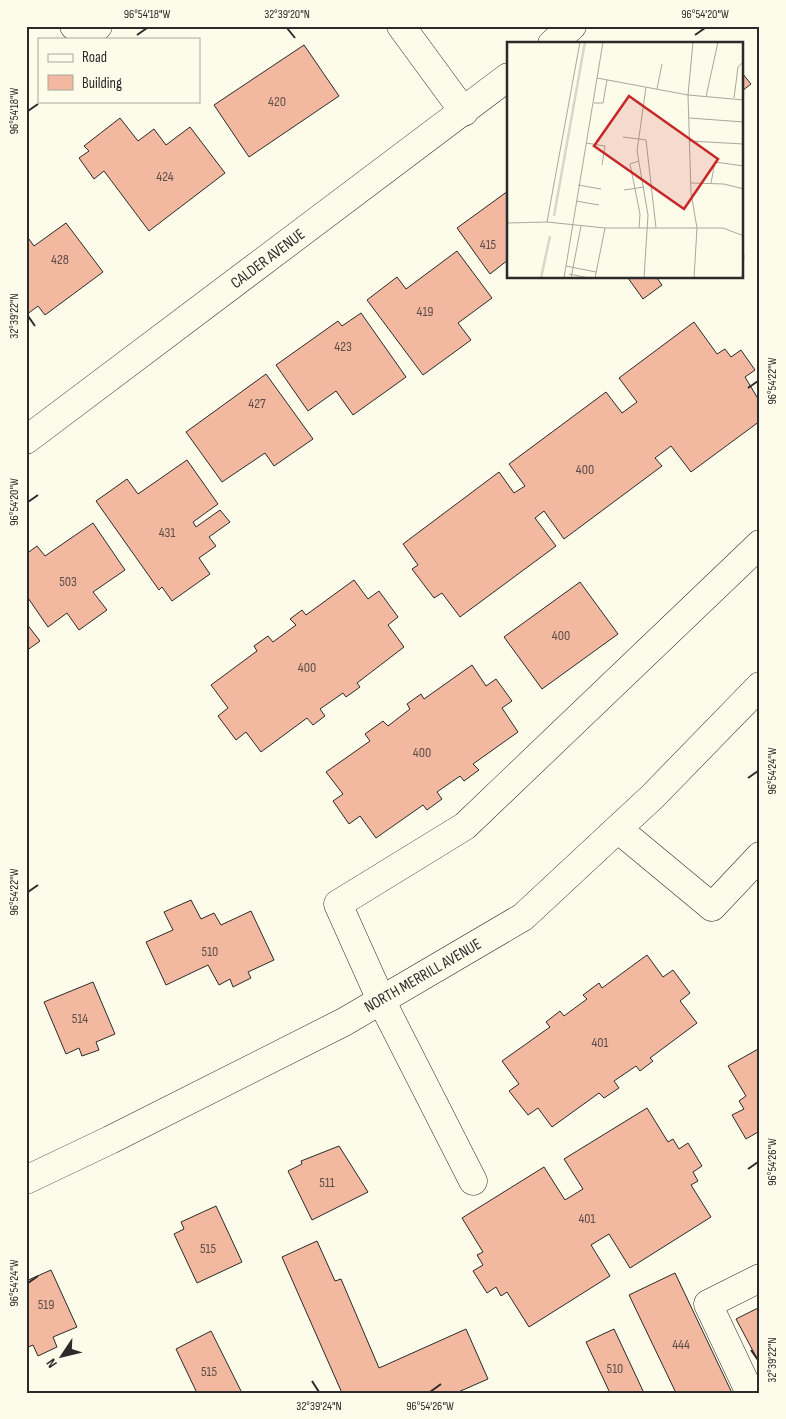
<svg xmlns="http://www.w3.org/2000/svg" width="786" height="1419" viewBox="0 0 786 1419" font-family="'Sofia Sans Condensed',sans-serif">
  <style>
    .building { fill: #f2b8a0; stroke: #2b2b2b }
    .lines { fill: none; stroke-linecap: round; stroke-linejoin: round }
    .minor-casing { stroke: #2b2b2b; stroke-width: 29 }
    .minor { stroke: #fdfbea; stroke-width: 28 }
    .ticks { fill: none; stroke: #2b2b2b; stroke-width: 2 }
    .labels { text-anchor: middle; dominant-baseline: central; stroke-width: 4; stroke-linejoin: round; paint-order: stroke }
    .number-label { font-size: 14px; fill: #5d4e48 }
    .street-label { font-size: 16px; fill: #2b2b2b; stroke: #fdfbea }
    .inset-river { fill: none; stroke: #d8d7c9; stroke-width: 2.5 }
    .inset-road { fill: none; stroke: #a9a89e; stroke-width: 1 }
    .view { fill: #c62828; fill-opacity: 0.15; stroke: #c62828; stroke-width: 2.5 }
    .inset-edge { fill: none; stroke: #2b2b2b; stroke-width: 2.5 }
    .neatline { fill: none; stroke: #2b2b2b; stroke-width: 2 }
    .ticks-label { font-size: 12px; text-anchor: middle; fill: #2b2b2b }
  </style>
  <rect width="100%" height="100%" fill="#fdfbea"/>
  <g class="building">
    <path d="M304 45 339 96 249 157 214 105Z"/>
    <path d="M742 73 751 84 742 91Z"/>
    <path d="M120 118 138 141 154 129 166 145 190 127 225 173 149 231 104 171 94 179 79 158 89 151 84 146Z"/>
    <path d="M508 191V260L490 274 457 228Z"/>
    <path d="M66 223 103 272 45 315 38 306 26 315V235L34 246Z"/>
    <path d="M457 251 492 298 458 323 471 340 423 375 367 300 397 277 406 289Z"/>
    <path d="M628 278H657L662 285 643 299Z"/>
    <path d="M361 313 406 377 353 415 336 391 308 411 276 365 338 321 342 326Z"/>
    <path d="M694 322 717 354 725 349 731 357 741 350 755 370 745 377 760 402V421L691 472 671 446 655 458 662 466 564 539 544 511 535 518 556 546 460 617 442 593 434 598 412 569 418 565 403 544 499 472 514 493 525 486 509 464 606 392 622 413 637 402 619 378Z"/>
    <path d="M266 374 313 439 274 466 265 453 222 482 186 432Z"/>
    <path d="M187 460 218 504 193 522 196 527 220 510 230 522 209 537 216 546 199 558 210 574 172 601 162 587 159 590 96 501 127 479 138 494Z"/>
    <path d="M93 523 125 570 93 592 107 610 79 630 67 613 48 627 26 595V554L37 546 45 556Z"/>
    <path d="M354 580 368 599 379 591 398 617 388 625 404 647 357 683 360 687 346 697 343 693 320 709 325 716 313 725 307 718 261 752 246 732 236 740 218 716 228 708 211 685 257 651 254 646 268 636 273 642 296 625 290 619 302 610 306 615Z"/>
    <path d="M580 582 618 634 542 689 504 637Z"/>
    <path d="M26 623 40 641 26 651Z"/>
    <path d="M472 665 486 686 496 679 512 701 502 708 518 732 473 764 479 770 464 781 460 776 437 792 442 799 427 810 423 805 376 838 360 816 349 824 333 801 343 794 326 772 370 741 365 734 383 721 388 726 410 709 407 704 421 694 424 699Z"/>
    <path d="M191 900 201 919 214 913 221 925 251 911 274 960 248 972 251 978 233 987 230 979 219 985 208 965 166 985 146 942 173 930 164 912Z"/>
    <path d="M647 955 663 977 673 970 690 993 680 1001 697 1023 650 1058 653 1061 640 1071 636 1066 614 1081 619 1088 604 1098 599 1093 552 1127 538 1108 528 1115 509 1091 519 1084 502 1061 550 1027 546 1022 560 1011 564 1016 587 999 583 995 599 983 602 988Z"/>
    <path d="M93 982 115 1034 96 1042 99 1050 82 1056 79 1048 66 1054 44 1002Z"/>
    <path d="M760 1048V1135L758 1132 746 1139 732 1115 744 1109 739 1101 746 1096 728 1066Z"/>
    <path d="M647 1108 668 1142 673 1139 679 1149 688 1143 702 1166 693 1172 698 1181 691 1185 711 1217 630 1268 609 1234 591 1245 610 1276 529 1327 507 1292 501 1296 496 1287 487 1293 473 1271 483 1265 477 1255 483 1252 462 1218 544 1167 565 1200 583 1189 564 1159Z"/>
    <path d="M339 1146 368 1192 312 1220 288 1171 302 1164 301 1161Z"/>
    <path d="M216 1206 242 1262 197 1283 174 1234 184 1229 181 1222Z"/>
    <path d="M317 1241 335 1281 341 1279 379 1368 466 1329 488 1379 456 1393H342L282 1257Z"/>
    <path d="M51 1270 77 1327 53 1337 57 1347 38 1356 33 1345 26 1348V1281Z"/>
    <path d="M675 1273 732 1393H676L629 1295Z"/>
    <path d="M760 1307V1364L736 1319Z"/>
    <path d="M614 1329 644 1393H610L586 1342Z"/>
    <path d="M211 1331 242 1393H197L176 1349Z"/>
  </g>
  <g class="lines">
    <defs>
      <g id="minor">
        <path d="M74 26 82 29 98 26"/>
        <path d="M401 26 464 112"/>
        <path d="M552 44 572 26"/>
        <path d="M26 440 508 77"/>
        <path d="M618 829 712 907 760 856"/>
        <path d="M26 1180 110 1140 344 1022 523 917 653 796 760 686"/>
        <path d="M473 1181 381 1000 338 904 465 826 760 544"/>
        <path d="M750 1393 708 1304 760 1278"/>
      </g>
    </defs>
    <use href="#minor" class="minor-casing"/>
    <use href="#minor" class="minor"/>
  </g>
  <path class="ticks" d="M287 28 295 38M137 35 147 28M695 35 705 28M28 111 38 104M28 316 35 326M748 388 758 381M28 502 38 495M748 778 758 771M28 892 38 885M748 1169 758 1162M28 1283 38 1276M751 1350 758 1360M312 1381 319 1392M430 1392 441 1384"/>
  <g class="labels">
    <g class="number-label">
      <text x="277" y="101">420</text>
      <text x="165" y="176">424</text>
      <text x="488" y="244">415</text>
      <text x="60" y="259">428</text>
      <text x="425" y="311">419</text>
      <text x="343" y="346">423</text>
      <text x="257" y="403">427</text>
      <text x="585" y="469">400</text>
      <text x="167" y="532">431</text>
      <text x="68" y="581">503</text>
      <text x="561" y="635">400</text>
      <text x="307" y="667">400</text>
      <text x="422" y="752">400</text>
      <text x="210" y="951">510</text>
      <text x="80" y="1018">514</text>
      <text x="600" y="1042">401</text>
      <text x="327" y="1182">511</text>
      <text x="587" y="1218">401</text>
      <text x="208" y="1248">515</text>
      <text x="46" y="1304">519</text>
      <text x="681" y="1344">444</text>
      <text x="615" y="1368">510</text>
      <text x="209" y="1371">515</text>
    </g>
    <g class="street-label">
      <text transform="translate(268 259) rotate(-37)">CALDER AVENUE</text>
      <text transform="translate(423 976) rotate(-30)">NORTH MERRILL AVENUE</text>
    </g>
  </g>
  <g transform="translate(507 42)">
    <rect width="236" height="236" fill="#fdfbea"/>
    <path class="inset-river" d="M47 174 78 0M34 236 43 194"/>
    <path class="inset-road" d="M186 0 181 53 184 151 190 186 187 236M90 36 181 53 237 58M150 47 155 22M199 55 211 0M227 56 231 25 237 19M87 61H96L100 38M182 76 237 80M116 95 139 98 149 186M182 99 237 102M79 101 98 104 95 123M132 119 123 122 133 172 132 186M184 141 217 142 237 147M204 141 208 120 237 124M71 143 94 147M117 148 137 145M69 159 92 163M40 180 73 0M0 181 40 180 98 186H216L237 194M59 224 89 230M62 232 82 236M57 236 96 0M64 236 74 184M88 236 98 186M137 236 141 173 130 109 139 45M235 236 237 213"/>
    <path class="view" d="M122 54 211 117 177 167 87 104Z"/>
    <rect width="236" height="236" class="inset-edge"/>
  </g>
  <rect width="786" height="1419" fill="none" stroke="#fdfbea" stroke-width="55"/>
  <rect x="38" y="38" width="162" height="65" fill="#fdfbea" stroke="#a9a89e"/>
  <rect x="48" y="54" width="25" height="8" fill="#fdfbea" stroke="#a9a89e"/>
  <text x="82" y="62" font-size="15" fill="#2b2b2b">Road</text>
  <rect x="48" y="75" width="25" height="15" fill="#f2b8a0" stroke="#a9a89e"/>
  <text x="82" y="88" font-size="15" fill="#2b2b2b">Building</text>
  <g transform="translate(62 1356) rotate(235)" stroke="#fdfbea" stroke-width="4" paint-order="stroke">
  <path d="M0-4L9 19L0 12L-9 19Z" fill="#2b2b2b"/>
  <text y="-8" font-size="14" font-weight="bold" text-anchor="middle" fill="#2b2b2b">N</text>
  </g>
  <rect x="28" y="28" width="730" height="1364" class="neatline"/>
  <g class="ticks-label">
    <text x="147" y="18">96°54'18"W</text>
    <text x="287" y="18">32°39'20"N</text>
    <text x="705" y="18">96°54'20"W</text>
    <text transform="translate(14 111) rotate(-90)" y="4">96°54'18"W</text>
    <text transform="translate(14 316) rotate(-90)" y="4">32°39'22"N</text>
    <text transform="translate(772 381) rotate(-90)" y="4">96°54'22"W</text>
    <text transform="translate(14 502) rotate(-90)" y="4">96°54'20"W</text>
    <text transform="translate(772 771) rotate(-90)" y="4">96°54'24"W</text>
    <text transform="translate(14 892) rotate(-90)" y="4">96°54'22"W</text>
    <text transform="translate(772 1162) rotate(-90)" y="4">96°54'26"W</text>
    <text transform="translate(14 1283) rotate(-90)" y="4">96°54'24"W</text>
    <text transform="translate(772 1360) rotate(-90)" y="4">32°39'22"N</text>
    <text x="319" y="1410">32°39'24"N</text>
    <text x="430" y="1410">96°54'26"W</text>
  </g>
</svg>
